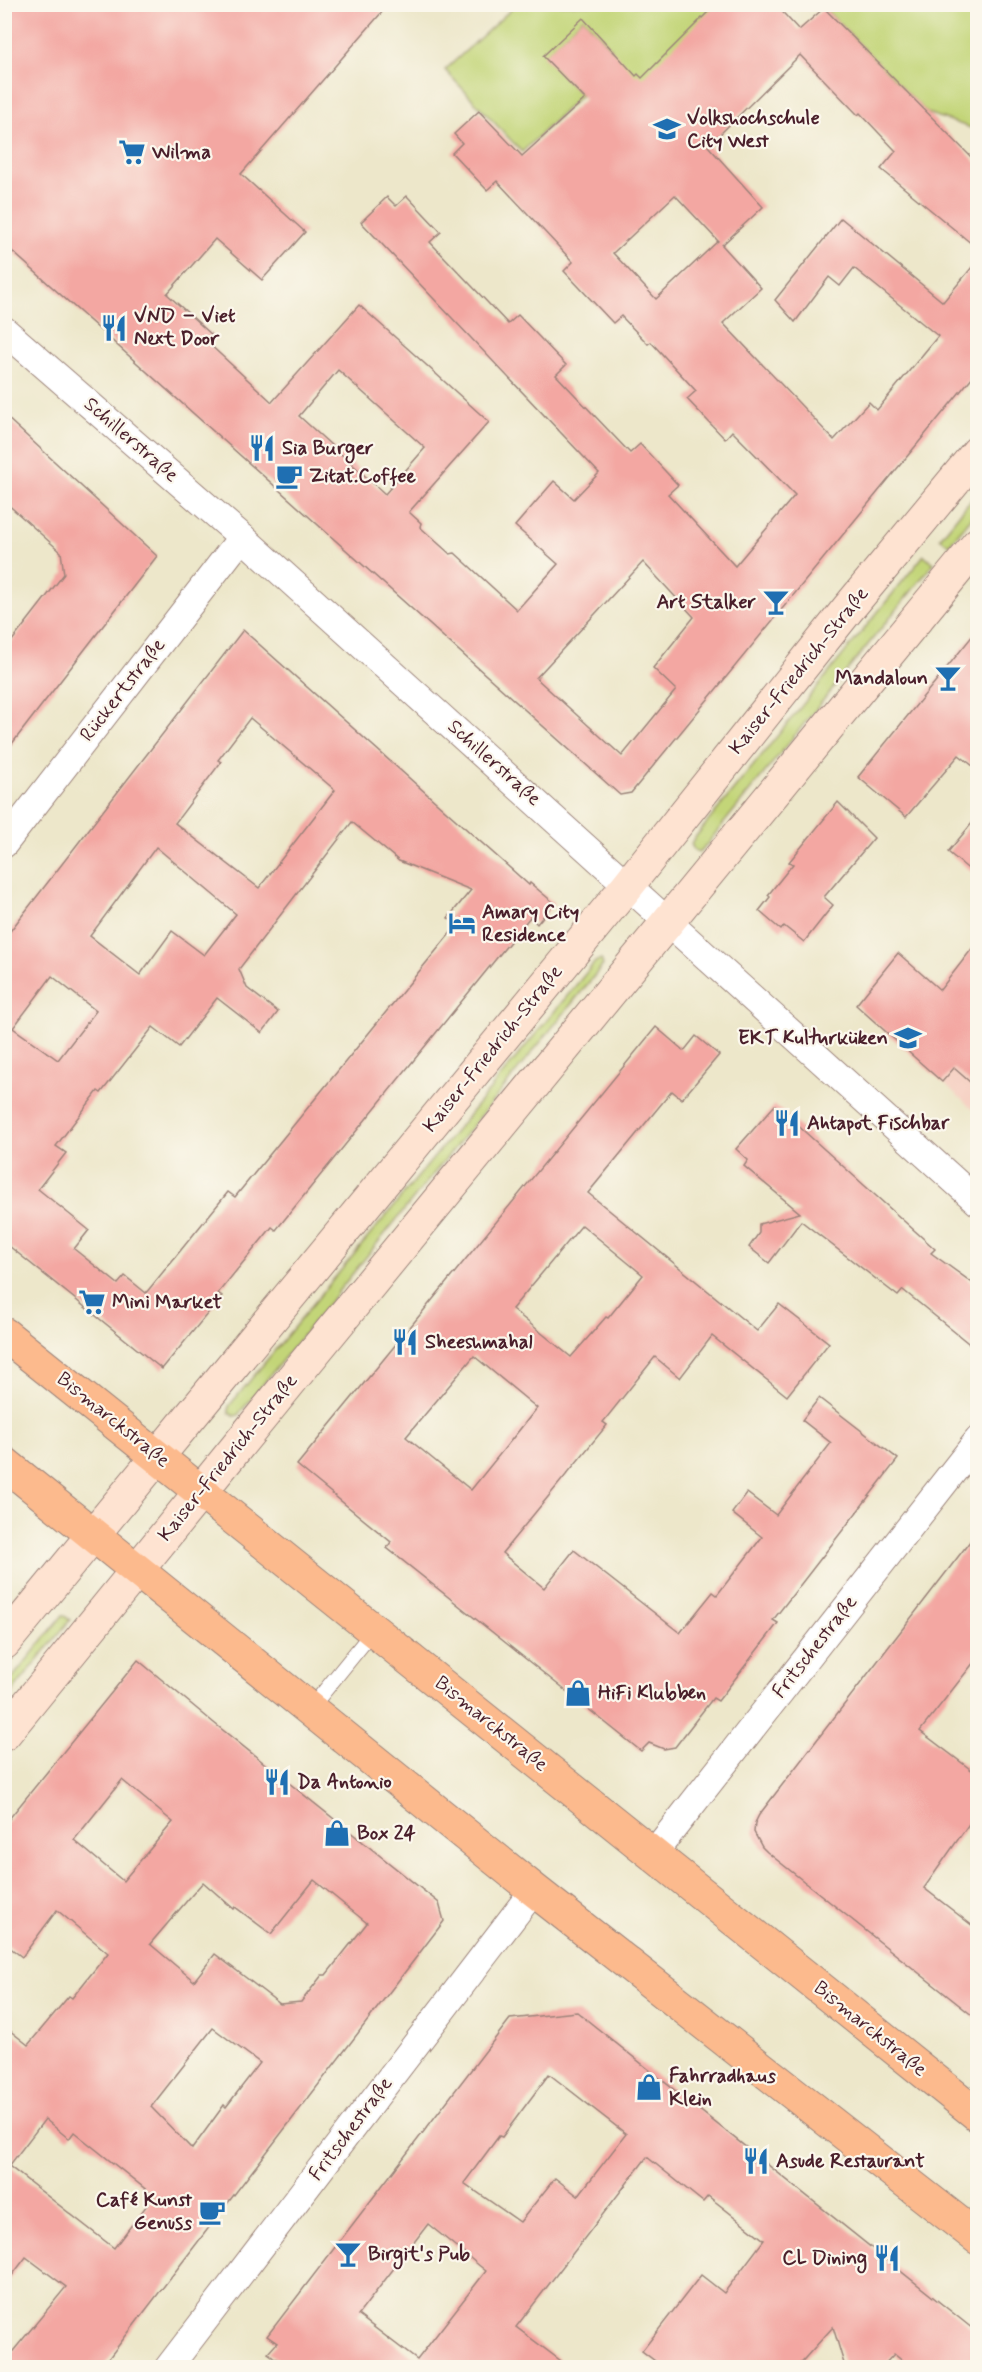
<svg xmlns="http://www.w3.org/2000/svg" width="982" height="2372" viewBox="0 0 982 2372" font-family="Mynerve,sans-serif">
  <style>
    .built { fill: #f6d2c4 }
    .green { fill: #c3d578; stroke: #867a52; stroke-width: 1.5 }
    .building { fill: #f3a7a2; fill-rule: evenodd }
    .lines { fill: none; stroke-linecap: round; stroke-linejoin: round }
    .service-casing { stroke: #9c837a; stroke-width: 16 }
    .minor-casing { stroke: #9c837a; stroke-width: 29 }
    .secondary-casing { stroke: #9c837a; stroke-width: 35 }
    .primary-casing { stroke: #9c837a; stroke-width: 35 }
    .service { stroke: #fff; stroke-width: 14 }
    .minor { stroke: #fff; stroke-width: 27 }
    .secondary { stroke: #fee3d1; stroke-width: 33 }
    .primary { stroke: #fcba8d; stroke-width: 33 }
    .labels { text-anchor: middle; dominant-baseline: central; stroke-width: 4.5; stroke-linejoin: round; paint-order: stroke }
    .poi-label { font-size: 20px; font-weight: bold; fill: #4a1f2b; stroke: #fbf7ec; text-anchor: start }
    .street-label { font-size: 20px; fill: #4a1f2b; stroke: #fbf7ec }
  </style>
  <rect width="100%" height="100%" fill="#fbf7ec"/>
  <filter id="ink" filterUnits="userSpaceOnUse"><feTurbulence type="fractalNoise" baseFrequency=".0167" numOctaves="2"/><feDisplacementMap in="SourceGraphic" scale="12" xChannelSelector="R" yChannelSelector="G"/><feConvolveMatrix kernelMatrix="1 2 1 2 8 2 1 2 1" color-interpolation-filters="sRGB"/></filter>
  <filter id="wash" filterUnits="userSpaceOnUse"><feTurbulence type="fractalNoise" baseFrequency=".008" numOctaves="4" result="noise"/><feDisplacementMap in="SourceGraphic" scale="24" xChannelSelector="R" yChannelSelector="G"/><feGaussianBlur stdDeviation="1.35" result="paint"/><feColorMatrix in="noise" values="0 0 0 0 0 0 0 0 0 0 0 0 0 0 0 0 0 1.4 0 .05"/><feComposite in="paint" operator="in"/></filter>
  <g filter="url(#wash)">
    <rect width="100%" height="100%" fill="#ede7ca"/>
    <path class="built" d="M977 990V1113L921 1063Z"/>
    <g class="green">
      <path d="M827 4 977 5V122L971 128 927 113 824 8Z"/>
      <path d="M516 5H716L643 80 625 86 611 48 583 18 544 56 581 95 522 152 445 70Z"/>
      <path d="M977 492V511L949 545 940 538Z"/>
      <path d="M924 555 934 563 703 849 699 852 694 850 691 844 693 840Z"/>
      <path d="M601 959 603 965 238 1415 234 1416 229 1413V1406L595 962Z"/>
      <path d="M63 1615 70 1620 5 1701V1687Z"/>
    </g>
    <g id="blocks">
      <g class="building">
        <path d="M4 4H389L241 174 305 232 262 280 215 239 167 294 213 336 207 342 272 402 359 305 424 363 489 422 409 512 421 523 420 527 450 554 455 553 517 610 558 564 515 526 554 481 574 499 599 473 361 222 387 197 396 206 407 196 441 232 430 242 508 324 518 315 566 365 556 375 630 453 640 444 678 485 668 494 735 566 795 495 732 431 725 439 687 399 696 391 651 342 648 344 621 316 613 323 564 271 573 262 497 181 487 190 452 153 462 143 454 134 479 111 522 156 585 99 543 56 583 18 636 76 638 74 642 78 716 4H775L799 30 824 8 978 164V249L881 169 896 151 860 113 858 115 800 55 708 146 763 207 722 245 761 288 723 323 834 440 869 402 877 410 938 336 854 268 840 286 829 277 795 322 775 300 841 218 943 302 978 260V370L631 793 620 795 4 244ZM675 195 718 241 656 299 613 253ZM338 370 425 448 385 494 299 416ZM643 562 694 617 653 668 676 690 622 756 536 678Z"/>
        <path d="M4 415 157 556 4 754V651L64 574 61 552 4 501Z"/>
        <path d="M978 629V770L959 755 906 817 858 777Z"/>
        <path d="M243 630 529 885 530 883 554 903 537 924 530 917 276 1230 272 1227 218 1293 222 1296 162 1369 4 1242V939ZM250 718 335 790 259 888 175 823 221 762 218 760ZM352 822 399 861 471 890 448 918 457 925 235 1197 228 1192 146 1293 125 1276 118 1284 74 1249 89 1230 38 1189 66 1153 56 1146 98 1091 101 1093 153 1027 179 1047 217 998 262 1033 278 1012 247 988 239 969ZM156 847 236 914 204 955 172 931 140 975 90 936ZM52 976 96 1011 58 1060 13 1028Z"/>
        <path d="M838 802 874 838 824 897 833 905 804 942 784 926 781 930 759 911 770 897 768 895 793 864 789 862Z"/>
        <path d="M978 816V877L948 852Z"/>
        <path d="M978 941V1089L954 1068 942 1082 856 1005 898 953 940 990Z"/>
        <path d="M656 1027 684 1051 696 1036 719 1055 682 1099 672 1091 588 1193 757 1331 779 1304 829 1343 787 1396 712 1336 680 1378 655 1357 603 1422 607 1425 502 1553 544 1588 574 1550 680 1633 713 1592 717 1595 762 1537 732 1513 747 1493 776 1515 831 1443 802 1420 819 1398 898 1459 773 1620 778 1623 718 1701 713 1698 675 1747 664 1749 649 1743 641 1751 387 1548 391 1542 297 1465ZM582 1225 643 1275 608 1318 606 1317 571 1357 512 1309ZM474 1356 537 1408 471 1490 406 1437Z"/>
        <path d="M775 1105 935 1249 931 1253 978 1287V1351L903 1290 898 1296 801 1221 769 1263 749 1247 759 1233V1224L800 1213 744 1166 748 1160 736 1149Z"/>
        <path d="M978 1531V1657L920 1731 978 1775V1811L924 1888 978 1930V2020L767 1852 762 1847 754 1832 755 1823 759 1815Z"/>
        <path d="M138 1660 214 1723 439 1903 444 1921 102 2367H4V2362L66 2287 26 2257 4 2286V2026L28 2045 69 1996 72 1998 108 1953 57 1910 22 1957 4 1943V1825ZM122 1780 173 1822 123 1881 74 1840ZM314 1880 367 1923 326 1975H322L301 2002 280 2004 215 1954 194 1981 150 1944 203 1882 234 1909 235 1907 271 1934ZM213 2028 260 2063 226 2107 224 2105 192 2149 151 2107ZM45 2119 69 2139 74 2132 154 2196 114 2248 9 2166Z"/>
        <path d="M577 2012 978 2333V2367H910L894 2354 882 2367H845L833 2327 797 2367H663L642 2351 701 2275 724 2293 764 2240 708 2196 703 2202 647 2157 516 2327 569 2367H288L268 2353 277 2343 267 2336 510 2019ZM549 2074 626 2134 578 2196 555 2178 520 2222 464 2183 499 2136 502 2137ZM428 2224 486 2271 417 2360 358 2315Z"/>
      </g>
    </g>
  </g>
  <g filter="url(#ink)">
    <use href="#blocks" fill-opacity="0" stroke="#9c837a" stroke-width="1.5"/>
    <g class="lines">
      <defs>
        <path id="service" d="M310 1709 374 1630"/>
        <g id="minor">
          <path d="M4 330 242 537 978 1202"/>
          <path d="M4 844 242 537"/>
          <path d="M653 1854 978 1440"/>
          <path d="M168 2368 534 1890"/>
        </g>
        <g id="secondary">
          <path d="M4 1643 628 885 847 610 978 452"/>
          <path d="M4 1734 297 1373 978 544"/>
        </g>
        <g id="primary">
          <path d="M4 1334 978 2115"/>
          <path d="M4 1463 534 1890 978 2238"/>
        </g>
      </defs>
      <use href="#service" class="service-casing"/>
      <use href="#minor" class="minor-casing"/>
      <use href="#secondary" class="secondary-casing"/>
      <use href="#primary" class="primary-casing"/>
      <use href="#service" class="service"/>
      <use href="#minor" class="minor"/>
      <use href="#secondary" class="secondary"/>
      <use href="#primary" class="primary"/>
    </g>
  </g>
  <defs>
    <symbol id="university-bare" viewBox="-9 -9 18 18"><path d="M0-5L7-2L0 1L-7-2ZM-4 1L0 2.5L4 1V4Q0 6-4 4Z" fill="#1f6fb2" stroke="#fbf7ec" stroke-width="2.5" paint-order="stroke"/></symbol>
    <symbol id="supermarket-bare" viewBox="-9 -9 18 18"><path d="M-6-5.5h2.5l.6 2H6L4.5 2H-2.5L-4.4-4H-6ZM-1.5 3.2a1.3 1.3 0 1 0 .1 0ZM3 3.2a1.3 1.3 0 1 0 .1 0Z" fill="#1f6fb2" stroke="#fbf7ec" stroke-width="2.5" paint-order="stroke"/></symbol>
    <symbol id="restaurant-bare" viewBox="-9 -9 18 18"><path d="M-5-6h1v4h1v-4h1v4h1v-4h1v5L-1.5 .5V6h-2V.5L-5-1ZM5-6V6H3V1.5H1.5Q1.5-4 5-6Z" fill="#1f6fb2" stroke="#fbf7ec" stroke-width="2.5" paint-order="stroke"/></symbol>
    <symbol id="cafe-bare" viewBox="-9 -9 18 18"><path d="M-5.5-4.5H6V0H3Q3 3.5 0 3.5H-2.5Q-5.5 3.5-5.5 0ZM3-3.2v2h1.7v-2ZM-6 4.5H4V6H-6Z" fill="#1f6fb2" stroke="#fbf7ec" stroke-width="2.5" paint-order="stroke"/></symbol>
    <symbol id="bar-bare" viewBox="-9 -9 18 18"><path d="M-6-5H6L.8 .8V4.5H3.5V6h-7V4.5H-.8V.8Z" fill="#1f6fb2" stroke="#fbf7ec" stroke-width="2.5" paint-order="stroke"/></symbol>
    <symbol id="hotel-bare" viewBox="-9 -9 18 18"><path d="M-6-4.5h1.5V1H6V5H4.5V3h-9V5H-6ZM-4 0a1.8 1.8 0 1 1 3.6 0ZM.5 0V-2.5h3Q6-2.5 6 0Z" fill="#1f6fb2" stroke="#fbf7ec" stroke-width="2.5" paint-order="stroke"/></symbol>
    <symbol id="school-bare" viewBox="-9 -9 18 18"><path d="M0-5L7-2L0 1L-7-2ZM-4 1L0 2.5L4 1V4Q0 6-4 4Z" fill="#1f6fb2" stroke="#fbf7ec" stroke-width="2.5" paint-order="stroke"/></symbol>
    <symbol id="shop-bare" viewBox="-9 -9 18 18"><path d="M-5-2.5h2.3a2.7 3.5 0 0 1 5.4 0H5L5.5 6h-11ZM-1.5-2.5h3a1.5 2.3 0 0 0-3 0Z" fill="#1f6fb2" stroke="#fbf7ec" stroke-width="2.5" paint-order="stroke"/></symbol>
  </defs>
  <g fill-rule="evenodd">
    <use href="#university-bare" x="648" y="110" width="38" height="38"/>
    <use href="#supermarket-bare" x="113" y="133" width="38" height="38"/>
    <use href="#restaurant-bare" x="95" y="309" width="38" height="38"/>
    <use href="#restaurant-bare" x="243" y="429" width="38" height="38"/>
    <use href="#cafe-bare" x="270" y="457" width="38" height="38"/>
    <use href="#bar-bare" x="757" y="583" width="38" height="38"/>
    <use href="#bar-bare" x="929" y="659" width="38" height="38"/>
    <use href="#hotel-bare" x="443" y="904" width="38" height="38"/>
    <use href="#school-bare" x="889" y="1019" width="38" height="38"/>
    <use href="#restaurant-bare" x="768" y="1104" width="38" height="38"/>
    <use href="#supermarket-bare" x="73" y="1283" width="38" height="38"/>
    <use href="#restaurant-bare" x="386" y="1323" width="38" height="38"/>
    <use href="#shop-bare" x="559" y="1674" width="38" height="38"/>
    <use href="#restaurant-bare" x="258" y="1763" width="38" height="38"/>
    <use href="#shop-bare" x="318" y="1814" width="38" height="38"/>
    <use href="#shop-bare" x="630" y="2068" width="38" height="38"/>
    <use href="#restaurant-bare" x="737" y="2142" width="38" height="38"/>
    <use href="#cafe-bare" x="193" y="2193" width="38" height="38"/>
    <use href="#bar-bare" x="329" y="2235" width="38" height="38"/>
    <use href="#restaurant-bare" x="868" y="2239" width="38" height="38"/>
  </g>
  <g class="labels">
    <g class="poi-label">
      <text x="687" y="118">Volkshochschule<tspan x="687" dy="23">City West</tspan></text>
      <text x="152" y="152">Wilma</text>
      <text x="134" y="316">VND – Viet<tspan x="134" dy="23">Next Door</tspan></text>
      <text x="282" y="448">Sia Burger</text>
      <text x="309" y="476">Zitat.Coffee</text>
      <text x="756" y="602" text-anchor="end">Art Stalker</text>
      <text x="928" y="678" text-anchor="end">Mandaloun</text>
      <text x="482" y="912">Amary City<tspan x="482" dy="23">Residence</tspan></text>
      <text x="888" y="1038" text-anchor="end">EKT Kulturküken</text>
      <text x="807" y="1123">Ahtapot Fischbar</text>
      <text x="112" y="1302">Mini Market</text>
      <text x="425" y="1342">Sheeshmahal</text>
      <text x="598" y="1693">HiFi Klubben</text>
      <text x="297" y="1782">Da Antonio</text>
      <text x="357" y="1833">Box 24</text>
      <text x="669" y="2076">Fahrradhaus<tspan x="669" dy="23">Klein</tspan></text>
      <text x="776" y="2161">Asude Restaurant</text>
      <text x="192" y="2200" text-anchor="end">Café Kunst<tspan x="192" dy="23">Genuss</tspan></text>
      <text x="368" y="2254">Birgit's Pub</text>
      <text x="867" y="2258" text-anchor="end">CL Dining</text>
    </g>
    <g class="street-label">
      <text transform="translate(131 440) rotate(41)">Schillerstraße</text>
      <text transform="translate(799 671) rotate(-51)">Kaiser-Friedrich-Straße</text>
      <text transform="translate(123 690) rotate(-52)">Rückertstraße</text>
      <text transform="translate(494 763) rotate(42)">Schillerstraße</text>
      <text transform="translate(493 1049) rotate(-51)">Kaiser-Friedrich-Straße</text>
      <text transform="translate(113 1420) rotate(39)">Bismarckstraße</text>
      <text transform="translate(228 1458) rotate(-51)">Kaiser-Friedrich-Straße</text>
      <text transform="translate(815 1647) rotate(-52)">Fritschestraße</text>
      <text transform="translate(491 1724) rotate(39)">Bismarckstraße</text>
      <text transform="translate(870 2029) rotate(39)">Bismarckstraße</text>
      <text transform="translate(351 2129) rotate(-53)">Fritschestraße</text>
    </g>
  </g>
  <rect width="982" height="2372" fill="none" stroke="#fbf7ec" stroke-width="24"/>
</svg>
